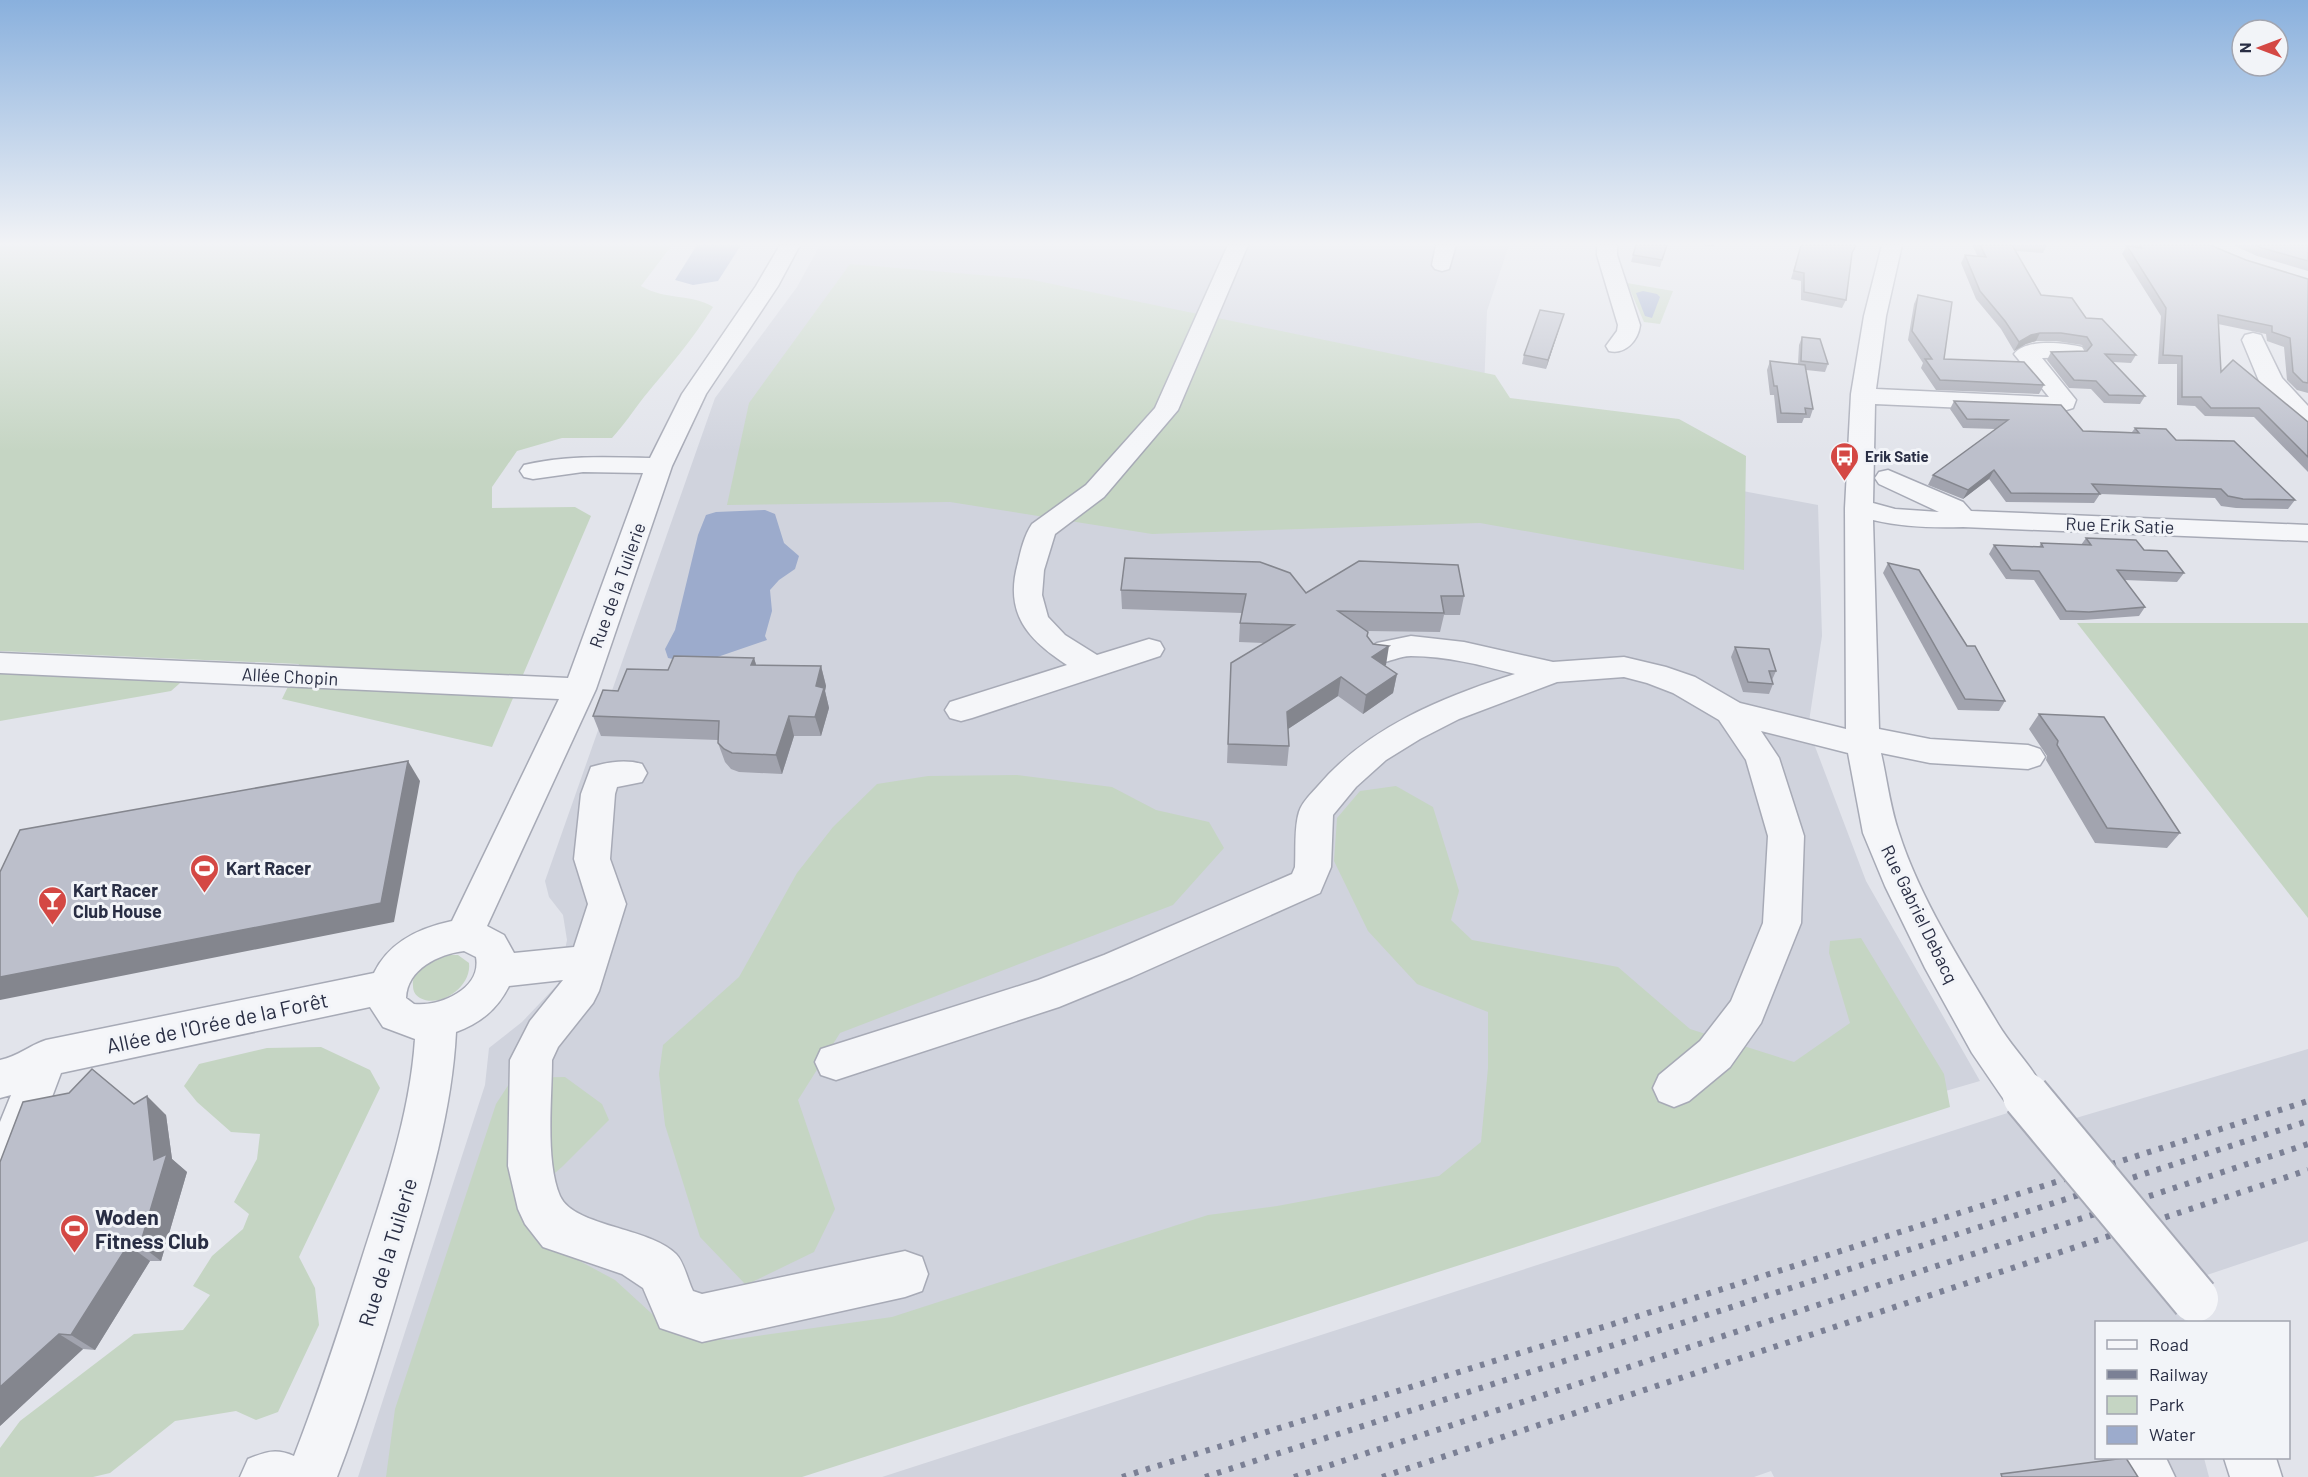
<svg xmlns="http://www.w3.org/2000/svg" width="2308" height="1477" viewBox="0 0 2308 1477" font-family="Barlow,sans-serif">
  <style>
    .built { fill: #d0d3dd }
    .green { fill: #c5d5c3 }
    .water { fill: #9cabcc }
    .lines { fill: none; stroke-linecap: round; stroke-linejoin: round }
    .minor-casing { stroke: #a7aab6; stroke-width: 3 }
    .minor { fill: #f5f6f9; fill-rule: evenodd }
    .rail { stroke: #7b8095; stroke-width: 6; stroke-dasharray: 4.5 8; stroke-linecap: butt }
    .minor-bridge-casing { stroke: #a7aab6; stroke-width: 50; stroke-linecap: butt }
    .minor-bridge { stroke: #f5f6f9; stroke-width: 46 }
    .wall { fill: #a2a4af }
    .shaded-wall { fill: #84868e }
    .building { fill: #bcbfcb; stroke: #84868e; stroke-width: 1.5 }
    .labels { text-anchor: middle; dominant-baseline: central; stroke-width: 6; stroke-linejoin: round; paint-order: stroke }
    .far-poi-label { font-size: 15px; font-weight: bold; fill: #292e44; stroke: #f2f4f8; text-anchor: start }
    .street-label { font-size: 18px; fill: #292e44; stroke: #f2f4f8 }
    .poi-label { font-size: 18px; font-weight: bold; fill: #292e44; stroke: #f2f4f8; text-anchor: start }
    .near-street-label { font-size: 21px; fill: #292e44; stroke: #f2f4f8 }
    .near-poi-label { font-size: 21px; font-weight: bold; fill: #292e44; stroke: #f2f4f8; text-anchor: start }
  </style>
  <rect width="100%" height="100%" fill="#e2e4eb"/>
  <g class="built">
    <path d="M820 245H1509L1487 311 1482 442 1818 505 1822 636 1808 728 1866 881 1980 1081 619 1477H358L485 1085 489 1048 522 1022 558 984 567 940 563 915 549 897 545 881 715 398 797 287Z"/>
    <path d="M2308 1049V1241L2204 1276 2176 1288 2185 1322H2096V1458H2204L2209 1477H1774L1771 1471 1754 1477H882L2026 1107 2019 1088 2076 1118Z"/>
  </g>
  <g class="green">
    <path d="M0 245H672L641 286C667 301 691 293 713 307 693 339 668 368 644 397 633 411 624 425 612 438H562L517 451 492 487V508L575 507 591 516 492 747 282 699 299 664 0 651Z"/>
    <path d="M850 264 1028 279 1495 375 1510 398 1679 419 1746 456 1744 570 1480 523 1152 534 950 502 727 505 749 403Z"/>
    <path d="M1627 283 1673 291 1660 324 1644 322Z"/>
    <path d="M2077 623H2308V918Z"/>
    <path d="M0 668 188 676 171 691 0 721Z"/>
    <path d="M1017 775 1112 787 1156 810 1209 822 1224 848 1173 905 840 1033 798 1100 835 1209 814 1252 746 1285 700 1237 665 1125 659 1074 663 1045 739 977 797 873 833 827 877 784 928 776Z"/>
    <path d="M1396 786 1433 807 1459 891 1451 920 1472 940 1618 967 1690 1029 1794 1062 1850 1023 1829 953 1830 941 1861 938 1944 1074 1950 1107 802 1477H386L395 1409 496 1104 513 1078 565 1077 602 1104 609 1120 563 1166 523 1201 535 1237 615 1280 674 1334 729 1340 892 1317 1208 1215 1277 1206 1439 1176 1481 1142 1488 1068V1012L1417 984 1368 931 1334 861 1337 818 1360 791Z"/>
    <path d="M450 955H458L469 963C472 986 441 1009 420 998 415 995 413 991 413 986 411 968 435 958 450 955Z"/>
    <path d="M321 1047 370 1070 380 1088 299 1257 315 1288 319 1325 278 1412 256 1420 236 1411 175 1421 110 1473 93 1477H0V1448L20 1421 134 1334 183 1330 210 1295 193 1286 212 1256 243 1229 249 1214 234 1202 257 1159 260 1134 231 1132 197 1102 184 1086 199 1064 267 1048Z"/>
  </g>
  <g class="water">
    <path d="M697 245H741L718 281 693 285 675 280Z"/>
    <path d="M1643 291 1657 294 1660 297 1652 318 1645 316 1636 293Z"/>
    <path d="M765 510 775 514 784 543 799 556 795 569 779 580 770 590 772 611 765 636 767 640 697 664 668 658 665 649 675 630 698 535 706 515 716 512Z"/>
  </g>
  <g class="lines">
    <defs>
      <g id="minor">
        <path d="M780 245H800L778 286 706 394 672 466 596 689 487 926 504 935 514 953 574 947 588 904 574 859 581 794 591 767C608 762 625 759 642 764L647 773 642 782 617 787 615 794 610 859 626 904 599 991 593 1003 558 1047 552 1060C552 1099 545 1161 560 1196 574 1227 649 1227 676 1254 684 1262 688 1281 693 1291L702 1294 905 1251 922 1257 928 1274 922 1291 905 1297 702 1342 660 1328 643 1288 622 1274 543 1247 525 1224 518 1209 508 1166 510 1060 530 1021 563 980 509 986C497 1010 480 1023 456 1032 452 1111 429 1188 406 1264 385 1336 364 1407 337 1477H240L248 1459C265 1452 276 1448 294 1456 319 1392 340 1327 361 1261 384 1189 410 1115 415 1039L383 1027 370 1007 61 1073 16 1193 0 1199V1122L11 1095 0 1098V1060C19 1056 28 1046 46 1040L374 973C389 942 419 928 452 921L559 699 0 673V653L568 678 643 473 583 472 533 479 524 477 520 471 524 465C566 455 607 457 650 458L682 394 756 286ZM464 951 476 957C482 989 440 1007 414 1004L406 998C407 969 439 954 464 951Z"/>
        <path d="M1228 245H1248L1178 410 1104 497 1055 534 1044 570 1042 595 1048 617 1065 635 1097 655 1149 639 1160 642 1164 649 1160 656 972 718 961 721 950 718 945 710 950 702 1067 665C1027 639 1004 613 1018 563 1021 550 1024 536 1032 524L1086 485 1155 408Z"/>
        <path d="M1436 245H1456L1449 269 1442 271 1435 269 1432 265Z"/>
        <path d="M1597 245H1617V255L1640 325C1638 341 1625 355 1609 351L1606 346 1617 331 1618 325 1597 255Z"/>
        <path d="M1882 245H1902L1886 316 1876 389 2049 397 2014 354C2026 338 2065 343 2082 347L2085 352 2082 357 2042 358 2076 400 2073 408 2060 412 1875 404 1873 503 1895 509 1939 512 1879 484 1875 478 1879 472 1888 470 1963 502 1971 511 2308 525V541L1963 527C1932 528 1903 527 1873 520L1879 729 1930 739 2028 745 2040 749 2045 757 2040 765 2028 769 1930 763 1881 753C1887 779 1890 807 1899 833 1920 899 1963 965 1998 1024 2013 1049 2035 1069 2047 1096L2041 1110 2026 1115 2011 1110 1972 1053 1925 968 1885 886 1863 833 1848 753 1761 731 1779 758 1804 836 1801 923 1761 1023 1730 1067 1689 1101 1674 1107 1659 1101 1653 1088 1659 1075 1700 1041 1731 1001 1763 923 1768 836 1746 760 1719 720 1673 693 1647 683 1624 677 1557 682 1459 719 1420 739 1386 760 1356 787 1333 815 1331 867 1320 893 1132 977 1059 1007 836 1080 821 1075 815 1062 821 1049 1038 980 1104 955 1292 874 1295 867C1296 850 1294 828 1299 812 1302 802 1311 794 1318 786 1368 727 1443 697 1515 674 1481 665 1446 656 1411 656 1396 656 1386 666 1370 661L1366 654 1370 647 1377 643 1411 636 1464 642 1553 662 1624 657 1666 667 1695 677 1740 703 1846 729 1845 508 1851 394 1864 316Z"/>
        <path d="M2253 333 2261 335 2282 378 2308 406V427L2299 425 2259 381 2242 340 2245 335Z"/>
        <path d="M2126 1458H2166L2175 1477H2120L2119 1474Z"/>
        <path d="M2224 1458H2276L2282 1477H2230Z"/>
      </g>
    </defs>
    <use href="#minor" class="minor-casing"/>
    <use href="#minor" class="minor"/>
    <g class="rail">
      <path d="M1122 1477 1629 1319 2308 1101"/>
      <path d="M1205 1477 2308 1121"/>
      <path d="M1294 1477 2308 1144"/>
      <path d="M1382 1477 2308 1170"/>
    </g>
    <defs>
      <path id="minor-bridge" d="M2026 1096 2195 1299"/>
    </defs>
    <use href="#minor-bridge" class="minor-bridge-casing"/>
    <use href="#minor-bridge" class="minor-bridge"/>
  </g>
  <g class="wall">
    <path d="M1636 245H1667L1660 267 1631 262Z"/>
    <path d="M1702 245H1715L1714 247Z"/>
    <path d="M1801 245H1856L1852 254 1846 300 1842 308 1801 300V281L1791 279Z"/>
    <path d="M1972 245H2047L2043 253 2015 251 2041 295 2086 318 2136 355 2131 363 2113 362 2145 396 2140 404 2104 403 2091 389 2069 388 2047 360 2051 352 2086 351 2082 345 2056 341H2036L2026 344 2014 351 2001 329 1976 299 1961 263 1965 255 1978 257Z"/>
    <path d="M2123 245H2210L2246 260 2308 279V393L2297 390 2287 380 2284 347 2267 341 2266 334 2218 324 2221 372 2308 422V472L2254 417 2205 416 2195 406 2177 405V364H2158L2161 316 2122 254 2126 247Z"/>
    <path d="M2233 245H2308V271L2257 256Z"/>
    <path d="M1918 295 1944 359 2044 385 2039 394 1936 390 1921 368 1923 363 1908 340 1914 304Z"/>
    <path d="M1561 323 1546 369 1522 364 1524 355Z"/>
    <path d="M1802 337 1828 364 1825 372 1806 370 1813 409 1810 418H1804L1802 423H1777L1774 395H1770L1767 370 1770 361 1798 364 1799 345Z"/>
    <path d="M1954 401 2083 431 2132 432 2135 428 2176 440 2295 500 2288 509 2236 508 2221 506 2215 498 2100 494 2094 503 2006 502 1989 479 1963 499 1928 485 1933 475 1996 429 1963 428 1950 409Z"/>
    <path d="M2086 538 2144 550 2184 573 2177 582 2124 580 2145 607 2139 616 2083 620H2060L2034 580 2006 579 1989 554 1994 545 2039 547 2041 543 2081 545Z"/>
    <path d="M1888 563 1967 646 2005 701 1999 711 1958 710 1883 573Z"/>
    <path d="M1121 590 1306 593 1464 596 1460 615H1444L1440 632 1367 631 1368 632 1367 637 1386 665 1384 666 1397 674 1393 693 1363 714 1338 696 1288 729 1289 746 1287 766 1227 763 1231 663 1264 643 1239 642 1240 623 1242 613 1122 609Z"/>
    <path d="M1735 647 1776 671 1772 680 1773 684 1769 694 1743 692 1731 657Z"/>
    <path d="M754 658 756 665 821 666 826 686 825 691 829 708 821 736H794L782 774 739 772 731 769 725 762 718 743V740L601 736 593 716 618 691 668 670Z"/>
    <path d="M2039 714 2180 833 2167 848 2095 843 2046 760 2047 756 2029 729Z"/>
    <path d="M134 1104 166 1115 172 1159 187 1172 161 1261H150L95 1350 83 1349 0 1426Z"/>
  </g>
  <g class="shaded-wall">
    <path d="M1564 314 1561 323 1546 369 1548 360Z"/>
    <path d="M2040 333 2036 341 2026 344 2014 351 2019 342 2031 335Z"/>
    <path d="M1994 470 1989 479 1963 499 1968 490Z"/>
    <path d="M1389 646 1386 665 1368 676 1372 657Z"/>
    <path d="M754 658 760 677 751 665Z"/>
    <path d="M821 666 826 686 825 691 829 708 821 736 815 717 816 686Z"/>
    <path d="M1397 674 1393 693 1363 714 1366 695Z"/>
    <path d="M1341 677 1338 696 1285 731 1287 712Z"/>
    <path d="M789 716 794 736 782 774 776 755Z"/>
    <path d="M408 761 420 781 394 922 0 1000V977Z"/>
    <path d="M147 1096 166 1115 172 1159 187 1172 161 1261 140 1245Z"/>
    <path d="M128 1245 150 1261 95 1350 71 1335Z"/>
    <path d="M59 1334 83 1349 0 1426V1387Z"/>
  </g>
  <g class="building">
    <path d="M1636 245H1667L1662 260 1633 255Z"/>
    <path d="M1801 245H1856L1852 253 1846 300 1804 292V273L1794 271Z"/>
    <path d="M1980 245H2012L2041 295 2072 298 2086 318 2102 319 2136 355 2105 354 2145 396 2109 395 2096 381 2074 380 2051 352 2087 351 2092 345 2087 337 2061 333H2040L2031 335 2019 342 2005 321 1980 291 1965 255 1986 257Z"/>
    <path d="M2139 245H2210L2246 260 2308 279V383L2303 382 2293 372 2290 338 2272 332V326L2218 315 2221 372 2233 360 2308 422V457L2259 408H2211L2201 397H2182V356L2163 355 2166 308 2127 246 2142 248Z"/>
    <path d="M2255 245H2308V261L2262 248Z"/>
    <path d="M1918 295 1952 302 1944 359 2024 362 2044 385 1940 380 1925 359H1932L1912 331Z"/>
    <path d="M1540 310 1564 314 1548 360 1524 355Z"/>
    <path d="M1802 337 1820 339 1828 364 1801 361Z"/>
    <path d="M1770 361 1805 365 1813 409 1805 408 1806 414 1781 413 1777 386H1774Z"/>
    <path d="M1954 401 2061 405 2083 431 2139 433 2135 428 2166 429 2176 440 2234 441 2295 500 2243 499 2228 496 2221 489 2092 484 2100 494 2011 493 1994 470 1968 490 1933 475 2008 420 1967 419Z"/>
    <path d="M2086 538 2136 540 2144 550 2167 551 2184 573 2117 570 2145 607 2089 612 2066 611 2039 571 2011 570 1994 545 2043 547 2041 543 2091 545Z"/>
    <path d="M1125 558 1260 562 1290 573 1306 593 1359 561 1458 565 1464 596H1441L1444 613 1338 611 1368 632 1367 636 1373 644 1389 646 1372 657 1397 674 1366 695 1341 677 1287 712 1289 746 1228 744 1231 663 1294 625 1240 623 1246 594 1121 590Z"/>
    <path d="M1888 563 1919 570 1967 646H1975L2005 701 1965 699Z"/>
    <path d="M1735 647 1769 649 1776 671H1769L1773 684 1748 682Z"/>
    <path d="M674 656 754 658 751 665 821 666 816 686 824 688 815 717 789 716 776 755 732 753 724 749 718 743 719 721 593 716 603 690 618 691 627 669 668 670Z"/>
    <path d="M2039 714 2104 717 2180 833 2107 828 2057 745 2058 741Z"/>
    <path d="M408 761 381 903 0 977V872L20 830Z"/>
    <path d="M92 1069 134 1104 147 1096 154 1160 167 1154 140 1245H128L71 1335 59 1334 0 1387V1162L23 1102 69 1093Z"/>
    <path d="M2125 1458H2126L2138 1477H2002L2001 1474Z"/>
  </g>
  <linearGradient id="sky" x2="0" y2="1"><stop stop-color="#89b0dd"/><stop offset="0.54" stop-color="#f2f3f6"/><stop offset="1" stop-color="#f2f3f6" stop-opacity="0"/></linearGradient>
  <rect width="2308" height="452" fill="url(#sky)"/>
  <defs>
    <symbol id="bus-pin" viewBox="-11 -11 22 30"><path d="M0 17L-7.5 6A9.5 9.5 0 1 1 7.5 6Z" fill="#d44844" stroke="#f2f4f8"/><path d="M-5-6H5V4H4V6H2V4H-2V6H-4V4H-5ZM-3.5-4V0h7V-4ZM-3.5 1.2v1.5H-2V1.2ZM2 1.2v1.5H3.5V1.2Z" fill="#fff"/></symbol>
    <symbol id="stadium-pin" viewBox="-11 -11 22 30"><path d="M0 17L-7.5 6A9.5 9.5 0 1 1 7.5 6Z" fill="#d44844" stroke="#f2f4f8"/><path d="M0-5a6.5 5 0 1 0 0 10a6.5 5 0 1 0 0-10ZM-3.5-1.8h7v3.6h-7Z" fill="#fff"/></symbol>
    <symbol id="bar-pin" viewBox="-11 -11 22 30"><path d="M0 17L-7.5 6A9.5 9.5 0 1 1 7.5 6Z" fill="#d44844" stroke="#f2f4f8"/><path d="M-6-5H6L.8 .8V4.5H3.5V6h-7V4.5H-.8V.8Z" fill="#fff"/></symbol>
  </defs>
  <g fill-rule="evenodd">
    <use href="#bus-pin" x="1828" y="440" width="33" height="45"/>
    <use href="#stadium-pin" x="188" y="852" width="33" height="45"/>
    <use href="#bar-pin" x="36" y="884" width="33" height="45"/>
    <use href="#stadium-pin" x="58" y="1212" width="33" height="45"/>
  </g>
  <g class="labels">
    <g class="far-poi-label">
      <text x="1865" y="456">Erik Satie</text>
    </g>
    <g class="street-label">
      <text transform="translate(2120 525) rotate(2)">Rue Erik Satie</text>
      <text transform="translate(617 585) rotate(-70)">Rue de la Tuilerie</text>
      <text transform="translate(290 676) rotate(3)">Allée Chopin</text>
      <text transform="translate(1920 914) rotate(64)">Rue Gabriel Debacq</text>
    </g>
    <g class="poi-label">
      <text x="226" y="868">Kart Racer</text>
      <text x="73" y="890">Kart Racer<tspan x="73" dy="21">Club House</tspan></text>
    </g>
    <g class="near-street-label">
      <text transform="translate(217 1022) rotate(-12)">Allée de l'Orée de la Forêt</text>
      <text transform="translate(387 1252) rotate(-73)">Rue de la Tuilerie</text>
    </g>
    <g class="near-poi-label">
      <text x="95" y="1216">Woden<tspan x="95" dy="24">Fitness Club</tspan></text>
    </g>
  </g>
  <rect x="2095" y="1321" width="195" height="138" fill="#f2f4f8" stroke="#a2a5b0" stroke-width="1.5"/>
  <rect x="2107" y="1340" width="30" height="9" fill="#f5f6f9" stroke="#a2a5b0" stroke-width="1.5"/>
  <text x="2149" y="1351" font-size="18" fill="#292e44">Road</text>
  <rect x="2107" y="1370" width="30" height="9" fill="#7b8095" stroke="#a2a5b0" stroke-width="1.5"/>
  <text x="2149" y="1381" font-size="18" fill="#292e44">Railway</text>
  <rect x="2107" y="1396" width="30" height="18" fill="#c5d5c3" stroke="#a2a5b0" stroke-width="1.5"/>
  <text x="2149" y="1411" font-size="18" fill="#292e44">Park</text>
  <rect x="2107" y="1426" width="30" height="18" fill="#9cabcc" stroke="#a2a5b0" stroke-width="1.5"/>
  <text x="2149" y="1441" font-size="18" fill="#292e44">Water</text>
  <g transform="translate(2260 48) rotate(270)"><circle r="28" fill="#f2f4f8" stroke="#a2a5b0" stroke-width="1.5"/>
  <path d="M0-4.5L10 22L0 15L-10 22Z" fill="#d44844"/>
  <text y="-9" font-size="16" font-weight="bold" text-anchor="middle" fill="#292e44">N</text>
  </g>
</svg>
